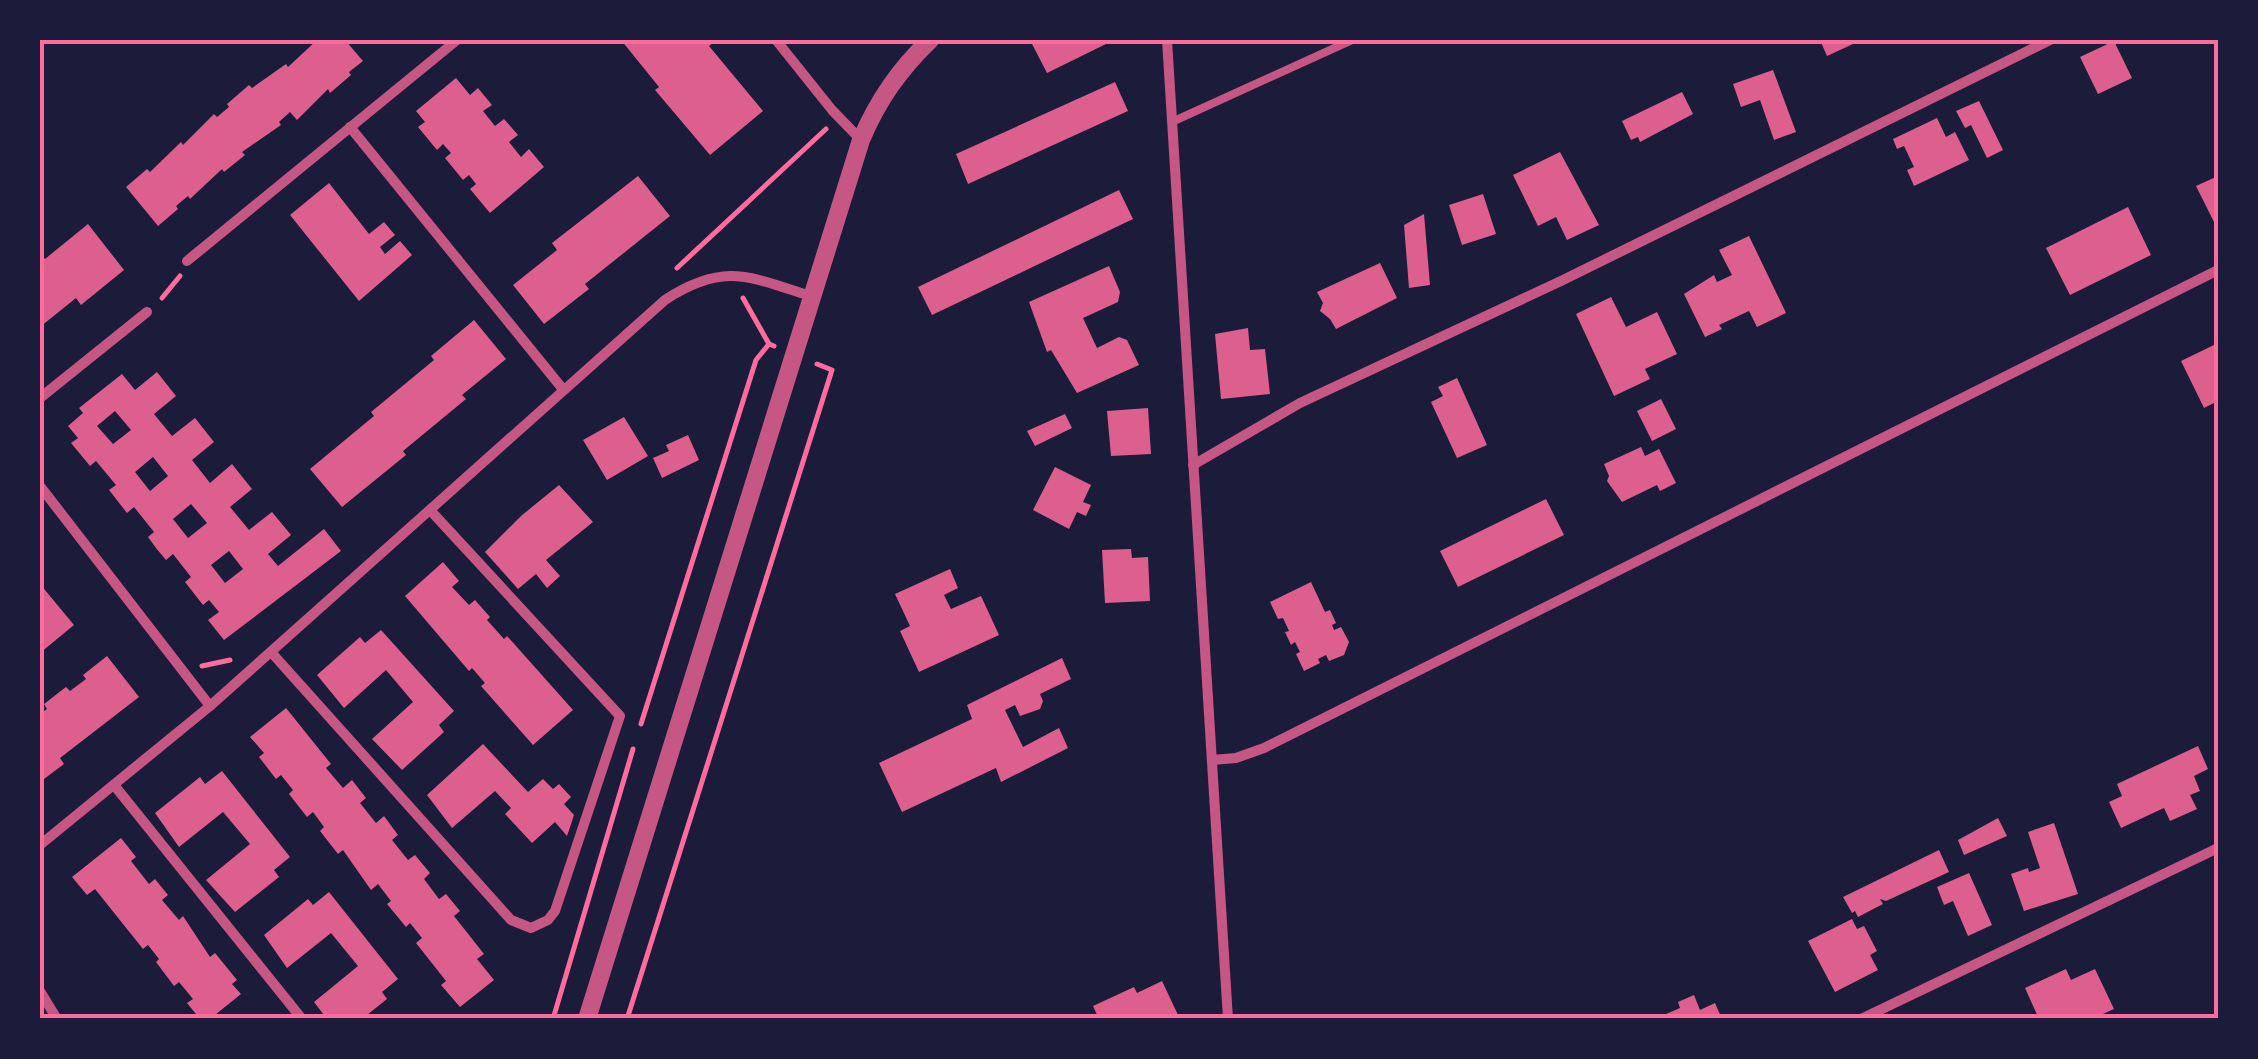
<svg xmlns="http://www.w3.org/2000/svg" width="2258" height="1059" viewBox="0 0 2258 1059" font-family="Figtree,sans-serif">
  <style>
    .building { fill: #dd5f8e; fill-rule: evenodd }
    .lines { fill: none; stroke-linecap: round; stroke-linejoin: round }
    .path { stroke: #ff6b9d; stroke-width: 5 }
    .service { stroke: #c65784; stroke-width: 8 }
    .minor { stroke: #c65784; stroke-width: 10 }
    .tertiary { stroke: #c65784; stroke-width: 18 }
    .neatline { fill: none; stroke: #ff6b9d; stroke-width: 4 }
  </style>
  <rect width="100%" height="100%" fill="#1b1b3a"/>
  <g class="building">
    <path d="M317 40H345L363 61 349 72 351 75 330 93 328 89 297 120 290 112 279 122 281 125 242 152 245 155 224 172 222 169 190 199 188 196 176 206 178 209 158 226 126 187 147 169 150 172 181 142 183 145 214 114 217 117 229 107 227 104 249 85 252 88 286 64 288 67Z"/>
    <path d="M621 40H717L709 46 763 111 710 155 655 90 659 87Z"/>
    <path d="M1030 40H1104L1106 44 1047 73Z"/>
    <path d="M1820 40H1851L1853 44 1827 56Z"/>
    <path d="M2114 41 2132 78 2098 94 2080 57Z"/>
    <path d="M1773 70 1796 132 1774 140 1760 100 1741 107 1733 84Z"/>
    <path d="M456 78 470 95 478 88 492 105 483 111 495 126 504 119 518 135 509 142 521 157 529 149 544 167 490 213 470 189 476 184 469 175 463 180 445 158 451 153 443 144 437 150 418 127 425 122 416 111Z"/>
    <path d="M1115 82 1128 111 968 184 956 154Z"/>
    <path d="M1682 92 1693 114 1640 142 1638 137 1631 140 1622 121Z"/>
    <path d="M1979 101 2003 150 1987 158 1971 125 1965 128 1956 111Z"/>
    <path d="M1937 118 1946 137 1955 132 1969 160 1914 186 1907 170 1914 167 1904 146 1897 149 1893 139Z"/>
    <path d="M1560 152 1599 225 1567 240 1556 217 1538 226 1513 175Z"/>
    <path d="M638 176 670 216 585 284 589 289 544 324 513 285 557 250 552 243Z"/>
    <path d="M2218 176V222L2215 224 2196 186Z"/>
    <path d="M329 183 369 234 384 222 395 235 380 247 385 254 400 241 412 255 359 301 290 215Z"/>
    <path d="M1119 190 1133 219 932 315 918 287Z"/>
    <path d="M1483 194 1496 234 1462 245 1449 205Z"/>
    <path d="M2128 207 2151 255 2070 295 2046 248Z"/>
    <path d="M1424 214 1430 285 1409 288 1404 225Z"/>
    <path d="M88 224 124 270 81 305 76 298 40 327V252L45 259Z"/>
    <path d="M1749 236 1786 313 1757 327 1749 311 1719 325 1722 329 1705 337 1684 294 1714 275 1717 282 1732 275 1719 250Z"/>
    <path d="M1380 263 1397 298 1336 329 1330 319 1320 311 1323 303 1317 292Z"/>
    <path d="M1109 266 1120 292 1118 302 1083 318 1097 348 1119 337 1127 340 1139 365 1077 393 1051 350 1047 352 1029 302Z"/>
    <path d="M1611 297 1626 327 1657 312 1677 354 1645 369 1650 379 1614 396 1576 314Z"/>
    <path d="M474 320 506 359 462 395 466 399 403 451 406 455 342 507 310 469 374 416 371 412 434 360 431 356Z"/>
    <path d="M1248 328 1250 350 1265 349 1270 394 1221 399 1215 334Z"/>
    <path d="M2218 343V401L2204 408 2181 361Z"/>
    <path d="M157 372 176 396 154 414 172 436 195 418 214 442 192 460 210 483 232 464 252 489 230 507 240 519 249 530 272 512 291 535 268 554 278 566 324 529 341 551 224 640 208 620 219 612 209 600 203 605 185 582 191 577 173 554 166 560 156 548 148 537 154 532 134 507 127 513 109 490 116 485 96 461 90 466 71 443 78 438 68 426 83 413 79 408 122 374 135 390ZM115 411 131 430 113 444 97 426ZM153 457 168 476 150 491 135 472ZM191 504 207 523 188 538 173 519ZM229 551 243 569 225 583 211 565Z"/>
    <path d="M1457 378 1487 445 1457 458 1431 402 1443 396 1438 387Z"/>
    <path d="M1661 399 1676 429 1652 441 1637 411Z"/>
    <path d="M1148 408 1151 454 1111 456 1107 411Z"/>
    <path d="M1065 414 1072 428 1035 446 1027 431Z"/>
    <path d="M624 417 648 456 607 480 583 440Z"/>
    <path d="M688 435 699 460 662 478 653 458 669 451 666 445Z"/>
    <path d="M1641 447 1645 456 1659 449 1676 483 1660 491 1657 485 1622 502 1607 481 1609 476 1604 464Z"/>
    <path d="M1055 467 1091 485 1083 502 1091 505 1086 516 1077 512 1069 529 1033 510Z"/>
    <path d="M559 485 593 522 546 560 560 576 547 588 536 574 518 589 485 552 521 516Z"/>
    <path d="M1546 499 1564 535 1458 587 1440 551Z"/>
    <path d="M1131 549 1132 558 1148 557 1150 601 1105 603 1102 550Z"/>
    <path d="M443 562 459 581 452 587 469 605 475 600 490 617 487 620 504 639 507 636 573 710 533 745 481 686 485 683 472 668 469 671 405 596Z"/>
    <path d="M950 569 958 588 944 595 951 609 981 596 999 635 919 672 900 631 910 626 895 594Z"/>
    <path d="M1311 582 1325 612 1330 610 1336 623 1332 625 1334 630 1341 627 1349 642 1344 655 1329 661 1326 655 1318 659 1320 663 1304 671 1296 654 1300 652 1295 642 1291 645 1285 632 1289 631 1283 618 1278 619 1270 602Z"/>
    <path d="M40 584 74 625 40 653Z"/>
    <path d="M381 630 454 711 439 725 444 732 402 770 372 739 413 702 386 670 344 708 317 675 360 637 365 643Z"/>
    <path d="M107 656 139 697 60 758 64 764 40 782V714L47 709 44 704 66 687 70 691 86 679 83 675Z"/>
    <path d="M1062 658 1071 679 1040 694 1043 701 1040 709 1020 716 1015 705 1005 710 1023 747 1059 728 1068 748 1001 782 996 768 902 812 879 763 972 719 967 705Z"/>
    <path d="M286 708 331 764 326 768 343 788 352 780 366 798 360 803 376 823 384 816 398 835 392 840 408 860 415 855 430 873 424 879 439 899 446 894 460 911 454 916 484 954 477 959 494 980 460 1007 441 985 446 981 416 943 422 938 410 923 406 927 387 904 391 901 378 884 371 890 343 850 338 854 320 831 324 827 313 812 307 817 289 794 293 790 281 775 276 779 259 757 264 753 250 737Z"/>
    <path d="M483 744 528 792 543 779 553 789 559 784 571 797 564 804 574 815 567 836 555 822 532 843 505 814 511 808 495 791 452 828 427 795Z"/>
    <path d="M2198 746 2208 769 2194 776 2200 791 2190 795 2197 809 2170 821 2164 808 2121 828 2109 802 2122 796 2117 784Z"/>
    <path d="M222 771 290 857 274 870 279 877 235 912 206 880 250 844 223 812 179 847 155 813 200 777 205 784Z"/>
    <path d="M1998 818 2007 836 1964 855 1958 840Z"/>
    <path d="M2054 823 2078 894 2024 911 2011 874 2028 868 2029 872 2040 868 2028 832Z"/>
    <path d="M121 838 136 857 131 861 149 884 155 879 168 895 162 900 179 920 183 916 210 957 215 953 237 980 232 984 241 994 210 1019H200L187 1003 193 999 179 982 174 986 156 962 159 959 148 945 143 949 95 889 87 895 72 877Z"/>
    <path d="M1939 850 1949 872 1886 901 1880 899 1883 904 1858 917 1855 911 1852 913 1843 897Z"/>
    <path d="M1969 873 1992 925 1968 936 1953 901 1944 905 1937 887Z"/>
    <path d="M329 892 398 979 382 992 387 999 362 1019H327L314 1002 358 966 331 933 287 968 264 935 308 899 313 905Z"/>
    <path d="M1852 919 1857 929 1864 926 1877 951 1870 955 1878 970 1835 992 1808 941Z"/>
    <path d="M2066 969 2071 980 2095 969 2114 1009 2092 1019H2039L2025 988Z"/>
    <path d="M1162 981 1179 1017 1099 1019 1093 1006 1134 987 1137 993Z"/>
    <path d="M1694 995 1700 1010 1715 1003 1722 1019H1668L1666 1014 1680 1008 1678 1002Z"/>
  </g>
  <g class="lines">
    <g class="path">
      <path d="M677 268 826 129"/>
      <path d="M162 298 180 276"/>
      <path d="M743 298 769 344 774 346"/>
      <path d="M202 666 230 660"/>
      <path d="M641 724 756 360 769 344"/>
      <path d="M553 1019 633 749"/>
      <path d="M627 1019 832 370 817 364"/>
    </g>
    <path class="service" d="M1174 121 1352 40"/>
    <g class="minor">
      <path d="M776 40 832 110 861 140"/>
      <path d="M1167 40 1228 1019"/>
      <path d="M350 127 562 388"/>
      <path d="M187 261 457 40"/>
      <path d="M40 398 147 312"/>
      <path d="M1193 465 1300 403 1561 281 2050 40"/>
      <path d="M40 486 210 706"/>
      <path d="M271 652 511 920 531 928 548 920 555 911 620 716 431 511"/>
      <path d="M1212 760 1236 758 1264 748 2218 270"/>
      <path d="M114 785 302 1019"/>
      <path d="M40 845 210 706 665 300C725 261 750 277 813 297"/>
      <path d="M40 991 57 1019"/>
      <path d="M1861 1019 2218 848"/>
    </g>
    <path class="tertiary" d="M587 1019 861 140C878 100 899 70 930 40"/>
  </g>
  <rect width="2258" height="1059" fill="none" stroke="#1b1b3a" stroke-width="85"/>
  <rect x="42" y="42" width="2174" height="974" class="neatline"/>
</svg>
